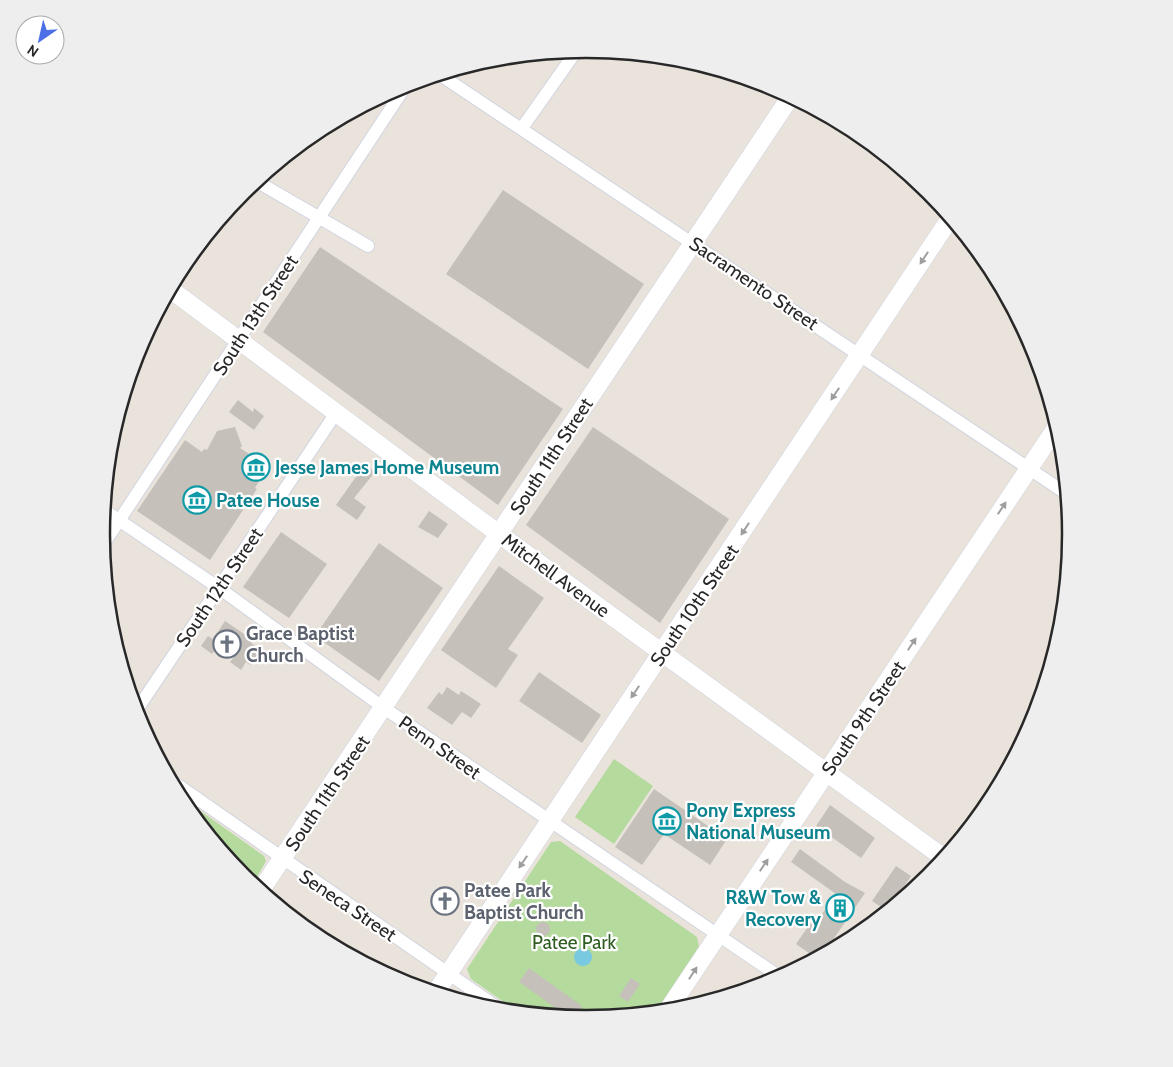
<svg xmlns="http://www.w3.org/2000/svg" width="1173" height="1067" viewBox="0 0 1173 1067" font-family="Cabin,sans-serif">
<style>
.green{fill:#b4da9d}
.water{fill:#79c9e1}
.building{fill:#c5c1ba}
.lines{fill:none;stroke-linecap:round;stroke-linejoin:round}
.street-casing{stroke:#d1d4e0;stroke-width:14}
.secondary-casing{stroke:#d1d4e0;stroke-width:19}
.street{stroke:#fff;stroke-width:12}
.secondary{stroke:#fff;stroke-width:18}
.oneway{fill:#9e9e9e}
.labels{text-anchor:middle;stroke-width:4.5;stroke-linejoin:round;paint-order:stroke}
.street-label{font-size:19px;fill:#282828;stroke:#fff}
.culture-label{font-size:19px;font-weight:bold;fill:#0d838f;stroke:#fff;text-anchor:start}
.worship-label{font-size:19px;font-weight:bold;fill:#5b616d;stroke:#fff;text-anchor:start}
.park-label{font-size:19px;fill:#2f5d21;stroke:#fff}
.rim{fill:none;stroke:#282828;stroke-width:2.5}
</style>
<rect width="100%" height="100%" fill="#e9e3db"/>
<!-- green -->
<path class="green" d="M614,759L653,786L614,844L575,817Z
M199,810L264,856L266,861L253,884L244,876L193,814Z
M560,841L697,937L699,947L656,1011L586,1018L517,1011L471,979L467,969L551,842Z"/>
<!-- water -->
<path class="water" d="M574 957a9 9 0 1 1 18 0a9 9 0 1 1-18 0Z"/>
<!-- building -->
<path class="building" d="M503,190L644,284L588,369L446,274Z
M320,247L563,409L498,505L263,332Z
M238,400L253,412L254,408L264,416L254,430L229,412Z
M235,427L242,446L240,448L268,466L255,488L257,489L210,560L137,511L185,440L202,452L204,449L207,450L217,431Z
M593,427L729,519L660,623L526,525Z
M365,464L375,472L354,498L366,507L357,520L336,505Z
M429,511L448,524L438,538L418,527Z
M281,532L327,564L289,618L243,587Z
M379,543L443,588L379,681L315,636Z
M499,566L544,598L508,649L518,655L496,688L441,650Z
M225,621L253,640L251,643L261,650L250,665L246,662L241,670L230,662L234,657L218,646L212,654L201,646L208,636L213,639Z
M539,672L601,715L582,743L519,701Z
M447,687L459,695L461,691L481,704L471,718L462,712L452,725L427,708L439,692L442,695Z
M654,789L727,839L710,865L664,834L642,865L615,847Z
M830,805L875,838L861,858L816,826Z
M800,849L845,882L865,893L824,953L816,958L796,944L812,921L815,924L836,894L791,862Z
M896,866L911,876L905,885L912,890L898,902L896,900L887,911L872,901Z
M536 929a7 7 0 1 1 14 0a7 7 0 1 1-14 0Z
M529,968L582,1006L574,1017L567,1016L519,982Z
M631,978L640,984L628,1002L619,996Z"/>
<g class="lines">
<!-- street casing -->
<g class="street-casing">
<path id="street" d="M439,74L1067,494
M522,128L577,50
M256,181L368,246
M104,510L219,588L384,708L780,977
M103,545L407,84
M136,711L336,413
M172,781L501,1010
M189,810L197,798"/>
</g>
<!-- secondary casing -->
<g class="secondary-casing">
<path id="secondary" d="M170,289L499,534L944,858
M261,890L791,96
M436,992L951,217
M668,1010L1058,425"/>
</g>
<!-- street -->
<use href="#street" class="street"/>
<!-- secondary -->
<use href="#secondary" class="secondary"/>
</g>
<!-- one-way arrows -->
<defs><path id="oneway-solid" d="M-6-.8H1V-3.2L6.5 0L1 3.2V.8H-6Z" transform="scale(1.25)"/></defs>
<g class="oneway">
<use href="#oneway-solid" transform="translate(924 258) rotate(123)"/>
<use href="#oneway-solid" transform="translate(835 394) rotate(124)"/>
<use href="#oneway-solid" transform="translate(1002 508) rotate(-56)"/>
<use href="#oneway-solid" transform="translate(745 529) rotate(123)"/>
<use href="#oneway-solid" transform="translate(912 644) rotate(-56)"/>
<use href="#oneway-solid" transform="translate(635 692) rotate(124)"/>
<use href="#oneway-solid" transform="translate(523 862) rotate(124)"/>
<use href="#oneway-solid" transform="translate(764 865) rotate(-56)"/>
<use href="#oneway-solid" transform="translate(693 973) rotate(-57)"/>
</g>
<!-- icons -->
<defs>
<g id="museum-ring" transform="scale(1.4375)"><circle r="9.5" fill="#fff" stroke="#0f9aa8" stroke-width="1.5"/><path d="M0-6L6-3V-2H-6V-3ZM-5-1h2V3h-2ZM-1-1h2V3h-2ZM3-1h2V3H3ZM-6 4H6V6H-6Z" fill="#0f9aa8"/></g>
<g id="church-ring" transform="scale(1.4375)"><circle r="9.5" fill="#fff" stroke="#6b7280" stroke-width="1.5"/><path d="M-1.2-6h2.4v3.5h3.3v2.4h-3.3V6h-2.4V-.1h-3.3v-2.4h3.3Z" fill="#6b7280"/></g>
<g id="building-ring" transform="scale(1.4375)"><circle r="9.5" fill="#fff" stroke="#0f9aa8" stroke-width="1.5"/><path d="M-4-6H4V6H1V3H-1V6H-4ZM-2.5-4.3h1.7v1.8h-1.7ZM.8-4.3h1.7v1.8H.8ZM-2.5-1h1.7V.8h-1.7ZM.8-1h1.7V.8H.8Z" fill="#0f9aa8"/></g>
</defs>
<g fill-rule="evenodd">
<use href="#museum-ring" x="256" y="467"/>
<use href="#museum-ring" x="197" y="500"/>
<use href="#church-ring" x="227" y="644"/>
<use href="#museum-ring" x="667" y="821"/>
<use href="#church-ring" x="445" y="901"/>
<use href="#building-ring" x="840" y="908"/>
</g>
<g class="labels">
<!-- street labels -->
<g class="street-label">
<text transform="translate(754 283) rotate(34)" y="7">Sacramento Street</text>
<text transform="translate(255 315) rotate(-57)" y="7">South 13th Street</text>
<text transform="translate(551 456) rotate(-57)" y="7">South 11th Street</text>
<text transform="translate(556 575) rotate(36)" y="7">Mitchell Avenue</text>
<text transform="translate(219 587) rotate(-56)" y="7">South 12th Street</text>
<text transform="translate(694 605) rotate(-56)" y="7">South 10th Street</text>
<text transform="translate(863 718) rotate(-56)" y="7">South 9th Street</text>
<text transform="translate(440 747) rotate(35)" y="7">Penn Street</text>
<text transform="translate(327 793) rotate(-56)" y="7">South 11th Street</text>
<text transform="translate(348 905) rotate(34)" y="7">Seneca Street</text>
</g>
<!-- culture labels -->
<g class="culture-label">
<text x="275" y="474">Jesse James Home Museum</text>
<text x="216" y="507">Patee House</text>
<text x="686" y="817">Pony Express<tspan x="686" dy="22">National Museum</tspan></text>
<text x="821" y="904" text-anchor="end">R&amp;W Tow &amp;<tspan x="821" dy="22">Recovery</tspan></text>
</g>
<!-- worship labels -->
<g class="worship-label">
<text x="246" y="640">Grace Baptist<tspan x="246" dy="22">Church</tspan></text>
<text x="464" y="897">Patee Park<tspan x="464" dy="22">Baptist Church</tspan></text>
</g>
<!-- park labels -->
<g class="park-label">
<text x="574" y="949">Patee Park</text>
</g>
</g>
<!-- crop -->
<path d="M0 0H1173V1067H0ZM110 534a476 476 0 1 1 952 0a476 476 0 1 1-952 0Z" fill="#eee" fill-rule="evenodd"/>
<path class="rim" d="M110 534a476 476 0 1 1 952 0a476 476 0 1 1-952 0Z"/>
<!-- north arrow -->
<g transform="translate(40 40) rotate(214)"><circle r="24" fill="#ffffff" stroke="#a9a9a9"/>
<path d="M0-4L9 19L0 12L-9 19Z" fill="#4c6ee6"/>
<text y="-8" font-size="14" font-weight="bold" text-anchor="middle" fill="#282828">N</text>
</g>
</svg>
